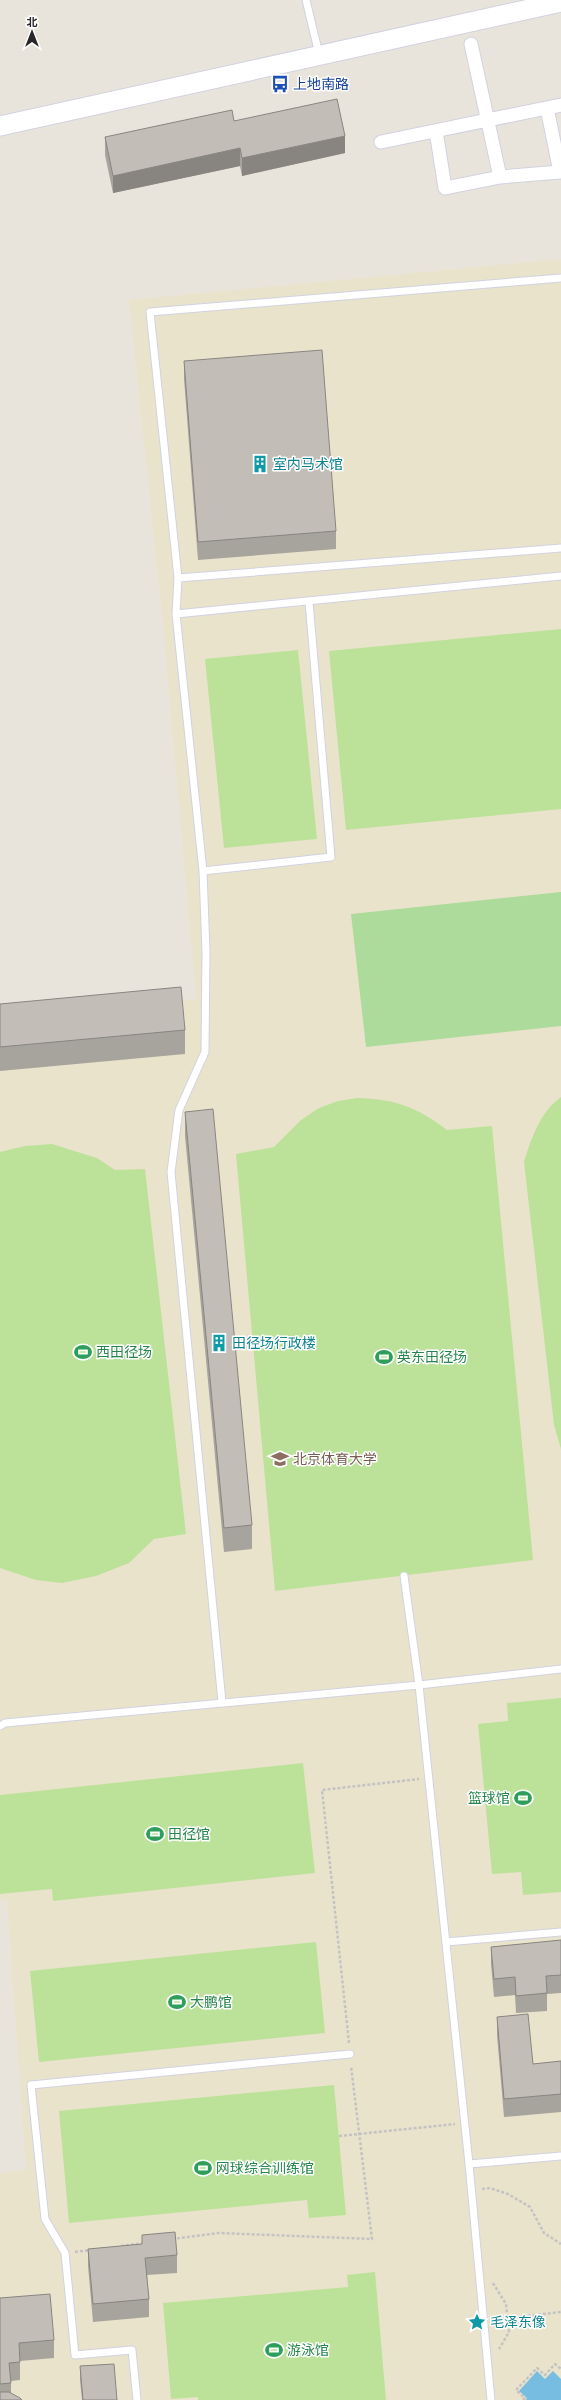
<svg xmlns="http://www.w3.org/2000/svg" width="561" height="2400" viewBox="0 0 561 2400" font-family="Montserrat,'Noto Sans SC',sans-serif">
<style>
.education{fill:#eae3cc}
.green{fill:#acdb9c}
.pitch{fill:#bce299}
.water{fill:#77bde2}
.lines{fill:none;stroke-linecap:round;stroke-linejoin:round}
.lane-casing{stroke:#d1d2e0;stroke-width:9}
.street-casing{stroke:#d1d2e0;stroke-width:15}
.secondary-casing{stroke:#d1d2e0;stroke-width:21}
.path{stroke:#c3c3c3;stroke-width:2.5;stroke-dasharray:3 2;stroke-linecap:butt}
.lane{stroke:#fff;stroke-width:7}
.street{stroke:#fff;stroke-width:13}
.secondary{stroke:#fff;stroke-width:19}
.wall{fill:#a7a39d}
.shaded-wall{fill:#888580}
.building{fill:#c2beb7;stroke:#888580}
.labels{text-anchor:middle;stroke-width:3;stroke-linejoin:round;paint-order:stroke}
.transit-label{font-size:14px;fill:#164399;stroke:#fff;text-anchor:start}
.culture-label{font-size:14px;fill:#0d838f;stroke:#fff;text-anchor:start}
.leisure-label{font-size:14px;fill:#27864d;stroke:#fff;text-anchor:start}
.education-label{font-size:14px;fill:#785e54;stroke:#fff;text-anchor:start}
</style>
<rect width="100%" height="100%" fill="#e9e4db"/>
<!-- education -->
<path class="education" d="M561,259V2400H0V2173L26,2170L7,1901H0V1017L196,999L162,615L129,300Z"/>
<!-- green -->
<path class="green" d="M561,892V1026L366,1047L351,914Z"/>
<!-- pitch -->
<path class="pitch" d="M561,629V809L346,830L329,651Z
M298,650L317,839L224,848L205,659Z
M561,1097V1449L554,1425L524,1162C531,1139 540,1112 561,1097Z
M357,1098C395,1099 417,1107 447,1130L492,1126L533,1560L275,1591L236,1154L274,1147L301,1120L319,1108L338,1101Z
M52,1144L97,1158L115,1170L145,1169L186,1534L154,1539L129,1563L96,1576L62,1583L36,1580L0,1568V1152L25,1146Z
M561,1698V1892L523,1895L521,1872L492,1874L478,1724L508,1721L507,1703Z
M303,1763L315,1873L53,1901L52,1889L0,1894V1795Z
M316,1942L325,2033L39,2062L30,1971Z
M334,2085L346,2215L309,2218L307,2200L69,2223L59,2111Z
M375,2272L386,2400H198V2397L171,2399L163,2303L348,2287L347,2275Z"/>
<!-- water -->
<path class="water" d="M537,2371L545,2379L553,2371L561,2379V2400H526L527,2398L519,2391Z"/>
<g class="lines">
<!-- lane casing -->
<g class="lane-casing">
<path id="lane" d="M306,0L319,54
M561,278L150,312L178,578L561,548
M178,578L176,614L203,871L331,857L309,602
M176,614L561,576
M203,871L206,952L205,1052L179,1110L171,1172L222,1702
M404,1576L419,1685L469,2164L491,2400
M0,1726L5,1723L419,1685L561,1669
M446,1942L561,1932
M469,2164L561,2156
M137,2400L132,2350L75,2355L65,2253L45,2219L31,2085L350,2054"/>
</g>
<!-- street casing -->
<g class="street-casing">
<path id="street" d="M436,131L445,188L500,177L471,44
M381,142L561,105
M500,177L560,172L547,108"/>
</g>
<!-- secondary casing -->
<g class="secondary-casing">
<path id="secondary" d="M0,126L561,2"/>
</g>
<!-- path -->
<path class="path" d="M349,2043L322,1790L419,1779
M339,2136L455,2124
M482,2189L490,2188L508,2194L530,2207L544,2233L561,2244
M172,2239L219,2233L372,2239L351,2066
M121,2246L144,2243
M75,2252L90,2250
M493,2283L506,2304L509,2332L499,2349
M508,2318L561,2312
M523,2400L525,2398L516,2390L537,2368L545,2375L555,2364L561,2369"/>
<!-- lane -->
<use href="#lane" class="lane"/>
<!-- street -->
<use href="#street" class="street"/>
<!-- secondary -->
<use href="#secondary" class="secondary"/>
</g>
<!-- wall -->
<path class="wall" d="M234,121L345,153L242,176L240,166L113,193L105,155V137Z
M184,361L336,531V549L198,560L184,379Z
M0,1004L185,1030V1054L0,1071Z
M185,1112L252,1525V1549L224,1552L185,1136Z
M561,1940V1993L547,1994V2011L516,2013L515,1995L494,1997L491,1964V1947Z
M497,2017L533,2064L561,2061V2112L504,2117L497,2035Z
M142,2235L177,2255V2273L147,2275L149,2299V2317L93,2322L88,2266V2249L142,2244Z
M0,2298L54,2340V2358L20,2361V2380L11,2381V2393L0,2400Z
M80,2366L117,2400H82L80,2380Z"/>
<!-- shaded-wall -->
<path class="shaded-wall" d="M345,136V153L242,176V158Z
M240,148V166L113,193V176Z"/>
<!-- building -->
<path class="building" d="M337,99L345,136L242,158L240,148L113,176L105,137L232,110L234,121Z
M322,350L336,531L198,542L184,361Z
M181,987L185,1030L0,1047V1004Z
M213,1109L252,1525L224,1528L185,1112Z
M561,1940V1975L546,1976L547,1993L516,1996L515,1977L494,1979L491,1947Z
M528,2014L533,2064L561,2061V2094L504,2099L497,2017Z
M175,2232L177,2255L145,2258L149,2299L93,2304L88,2249L142,2244V2235Z
M50,2294L54,2340L19,2343L20,2362L9,2363L11,2383L0,2384V2298Z
M114,2364L117,2400H83L80,2366Z
M0,2392H9L20,2398L22,2400H0Z"/>
<!-- icons -->
<defs>
<g id="bus-bare" transform="scale(1.38)"><path d="M-5-6H5V4H4V6H2V4H-2V6H-4V4H-5ZM-3.5-4V0h7V-4ZM-3.5 1.2v1.5H-2V1.2ZM2 1.2v1.5H3.5V1.2Z" fill="#1a4fb4" stroke="#fff" stroke-width="2.5" paint-order="stroke"/></g>
<g id="building-bare" transform="scale(1.38)"><path d="M-4-6H4V6H1V3H-1V6H-4ZM-2.5-4.3h1.7v1.8h-1.7ZM.8-4.3h1.7v1.8H.8ZM-2.5-1h1.7V.8h-1.7ZM.8-1h1.7V.8H.8Z" fill="#0f9aa8" stroke="#fff" stroke-width="2.5" paint-order="stroke"/></g>
<g id="stadium-bare" transform="scale(1.38)"><path d="M0-5a6.5 5 0 1 0 0 10a6.5 5 0 1 0 0-10ZM-3.5-1.8h7v3.6h-7Z" fill="#2e9e5b" stroke="#fff" stroke-width="2.5" paint-order="stroke"/></g>
<g id="university-bare" transform="scale(1.38)"><path d="M0-5L7-2L0 1L-7-2ZM-4 1L0 2.5L4 1V4Q0 6-4 4Z" fill="#8d6e63" stroke="#fff" stroke-width="2.5" paint-order="stroke"/></g>
<g id="sight-bare" transform="scale(1.38)"><path d="M0-6L1.8-2.2L6-1.7L2.9 1.2L3.7 5.4L0 3.3L-3.7 5.4L-2.9 1.2L-6-1.7L-1.8-2.2Z" fill="#0f9aa8" stroke="#fff" stroke-width="2.5" paint-order="stroke"/></g>
</defs>
<g fill-rule="evenodd">
<use href="#bus-bare" x="280" y="84"/>
<use href="#building-bare" x="260" y="464"/>
<use href="#building-bare" x="219" y="1343"/>
<use href="#stadium-bare" x="83" y="1352"/>
<use href="#stadium-bare" x="384" y="1357"/>
<use href="#university-bare" x="280" y="1459"/>
<use href="#stadium-bare" x="523" y="1798"/>
<use href="#stadium-bare" x="155" y="1834"/>
<use href="#stadium-bare" x="177" y="2002"/>
<use href="#stadium-bare" x="203" y="2168"/>
<use href="#sight-bare" x="477" y="2322"/>
<use href="#stadium-bare" x="274" y="2350"/>
</g>
<g class="labels">
<!-- transit labels -->
<g class="transit-label">
<text x="293" y="89">上地南路</text>
</g>
<!-- culture labels -->
<g class="culture-label">
<text x="273" y="469">室内马术馆</text>
<text x="232" y="1348">田径场行政楼</text>
<text x="490" y="2327">毛泽东像</text>
</g>
<!-- leisure labels -->
<g class="leisure-label">
<text x="96" y="1357">西田径场</text>
<text x="397" y="1362">英东田径场</text>
<text x="510" y="1803" text-anchor="end">篮球馆</text>
<text x="168" y="1839">田径馆</text>
<text x="190" y="2007">大鹏馆</text>
<text x="216" y="2173">网球综合训练馆</text>
<text x="287" y="2355">游泳馆</text>
</g>
<!-- education labels -->
<g class="education-label">
<text x="293" y="1464">北京体育大学</text>
</g>
</g>
<!-- north arrow -->
<g transform="translate(32 32)" stroke="#ffffff" stroke-width="3" paint-order="stroke">
<path d="M0-3L7 15L0 10L-7 15Z" fill="#282828"/>
<text y="-6" font-size="11" font-weight="bold" text-anchor="middle" fill="#282828">北</text>
</g>
</svg>
